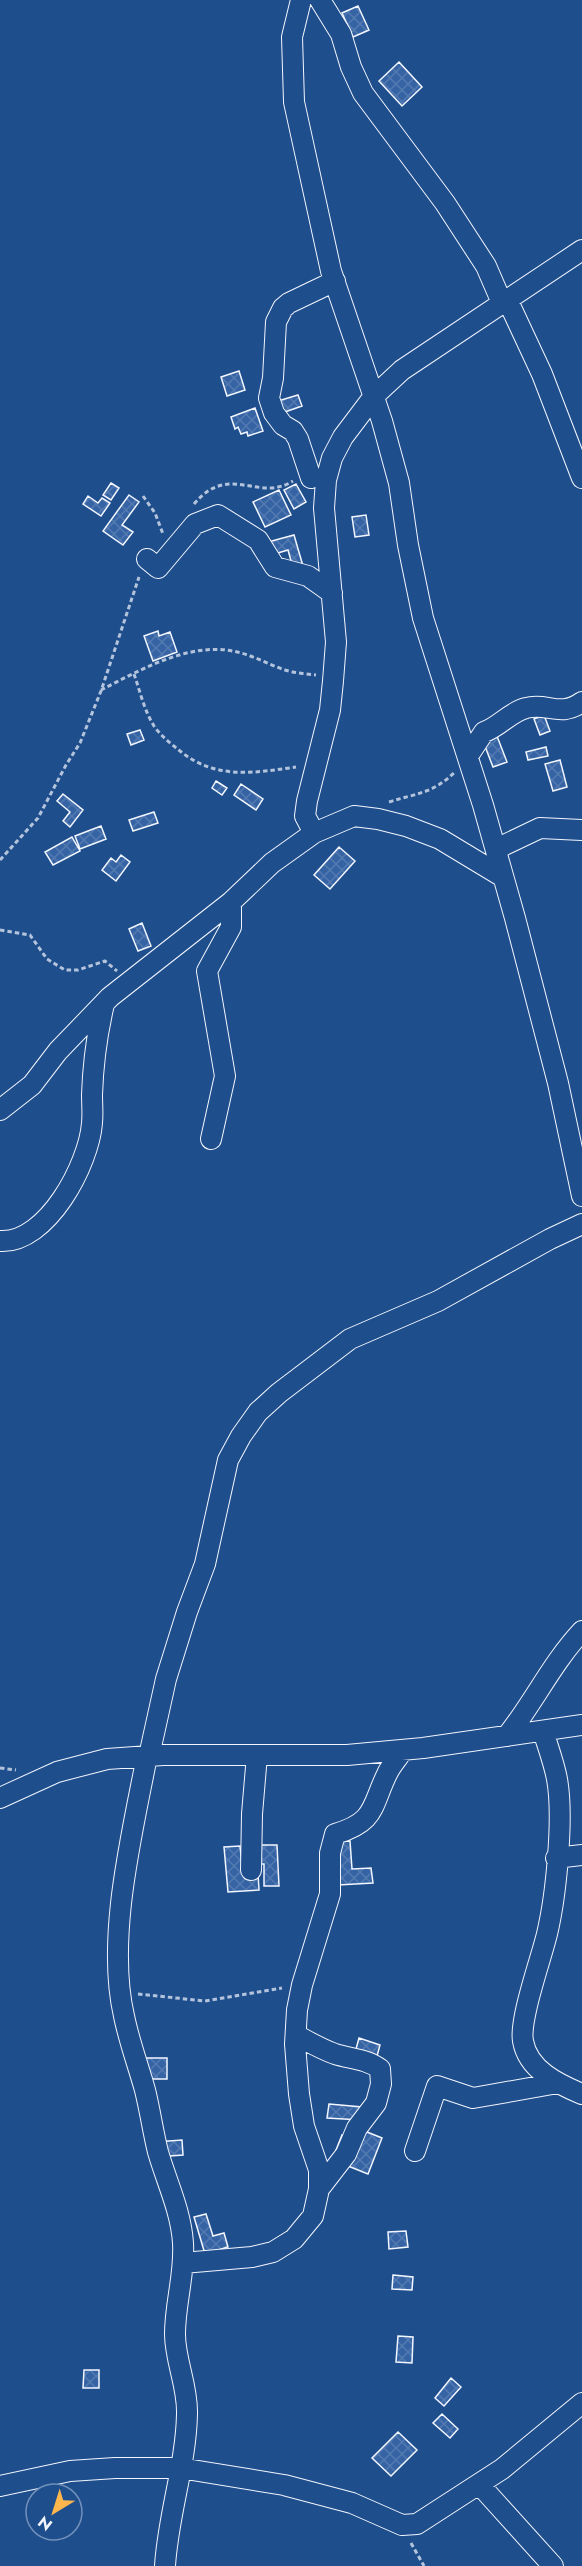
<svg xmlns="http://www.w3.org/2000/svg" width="582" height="2566" viewBox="0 0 582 2566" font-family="Jost,sans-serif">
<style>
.building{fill:url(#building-cross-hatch);stroke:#f2f6ff;stroke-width:1.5}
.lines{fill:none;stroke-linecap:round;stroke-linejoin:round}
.minor-casing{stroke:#f2f6ff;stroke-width:22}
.path{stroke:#b3c4dc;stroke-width:3;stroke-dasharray:4.5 3;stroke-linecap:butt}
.minor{stroke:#1f4e8c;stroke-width:20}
</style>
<defs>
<pattern id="building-cross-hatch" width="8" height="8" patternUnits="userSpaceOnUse" patternTransform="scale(1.5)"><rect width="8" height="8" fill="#3563a3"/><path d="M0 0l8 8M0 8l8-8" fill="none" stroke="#537ab1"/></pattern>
</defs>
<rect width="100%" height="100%" fill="#1f4e8c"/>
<!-- building -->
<path class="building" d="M358,6L369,30L353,37L342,13Z
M399,62L422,87L402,106L379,81Z
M239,371L245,390L227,396L221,377Z
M298,395L302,406L282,413L278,401Z
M255,408L263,431L248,436L247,432L241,434L238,427L235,429L231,417Z
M111,483L119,488L111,500L103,495Z
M296,484L306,502L294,509L284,490Z
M279,490L291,515L265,527L253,502Z
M129,495L139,502L122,525L133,532L123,545L103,531Z
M88,496L98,503L102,498L110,503L101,516L83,504Z
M366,515L369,535L355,537L352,517Z
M294,535L303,566L293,568L288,550L271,555L268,542Z
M158,631L159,636L170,632L177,652L153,661L144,636Z
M544,715L550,731L540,735L534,719Z
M140,730L144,740L131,745L127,734Z
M495,731L507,762L493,767L481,736Z
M546,747L548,756L528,760L526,752Z
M560,760L567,787L553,791L545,764Z
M216,781L227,788L222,795L212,788Z
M241,784L263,799L256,810L234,795Z
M63,794L83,810L70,827L63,821L70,812L57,801Z
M154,812L158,823L133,831L129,820Z
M101,826L106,839L80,849L75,836Z
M72,837L80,851L53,865L45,852Z
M339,847L355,861L330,889L314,875Z
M121,855L130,862L116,881L102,870L111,858L116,862Z
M142,923L151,946L138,951L129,929Z
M350,1841L352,1869L371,1868L373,1883L338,1885L335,1842Z
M256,1845H277L279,1886H264V1864H256Z
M240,1846L243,1875L258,1874L259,1890L228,1892L224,1847Z
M359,2038L380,2045L377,2056L356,2049Z
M143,2058H167V2079H143Z
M329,2104L362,2107L361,2120L327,2118Z
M357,2128L382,2138L368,2174L343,2164L346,2154L336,2150L342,2135L353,2139Z
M182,2140L183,2155L156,2157L155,2142Z
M206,2214L213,2236L224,2233L228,2247L205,2254L194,2217Z
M406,2231L408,2247L389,2249L388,2232Z
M393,2275L413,2277L412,2290L392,2289Z
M398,2336L413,2337L412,2363L396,2362Z
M84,2370H99V2388H83Z
M451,2378L461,2387L444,2406L435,2398Z
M442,2414L458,2429L450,2438L433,2423Z
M398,2432L417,2450L391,2476L372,2458Z"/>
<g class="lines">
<!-- minor casing -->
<g class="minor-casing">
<path id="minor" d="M301,0L292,37L294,102L331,271L382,421L399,483L408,545L423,618L483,805L515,918L558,1083L582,1196
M320,0L341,34L351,67L363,93L445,203L486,266L502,303
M507,299L542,374L582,478
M311,478L298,439L293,431L283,425L274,413L269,398L273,378L276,322L283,308L289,303L335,281
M147,559L158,568L195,524L218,515L258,540L275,567L308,576L332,593
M468,756L484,732C499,727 510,712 526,708C547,702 560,718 582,702
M314,833L305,816L307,801L330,710L333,681L336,642L324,508L326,480L332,458L343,437L374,396L402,370L582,250
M496,849L540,828L582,830
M0,1110L32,1085L58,1051L110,997L231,902L272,863L314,833L354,816L378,819L406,826L440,839L503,877
M211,1139L225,1076L207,971L231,927V902
M0,1241C47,1244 89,1164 92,1123C93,1114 92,1104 92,1095C93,1064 97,1034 104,1004
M543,1731C548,1747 554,1763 557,1779C564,1818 556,1896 547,1934C541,1959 519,2020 523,2041C528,2070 558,2084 582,2094
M507,1736C534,1702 552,1663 582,1631
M147,1756C132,1834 106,1938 124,2016C129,2041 138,2065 145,2090C150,2110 153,2132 158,2152C167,2183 181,2211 183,2243C185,2274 175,2303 175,2334C175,2361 188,2386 187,2414C186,2465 168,2515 165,2566
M149,1756L166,1679L187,1612L205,1564L228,1460L241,1436L258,1412L279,1393L350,1339L438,1301L550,1239L582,1224
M0,1798L57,1772L107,1759L163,1755H347L423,1748L582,1725
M556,1858L582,1855
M251,1870L252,1814L257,1755
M296,2035C309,2042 321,2049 335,2054C351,2059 367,2059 380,2069L381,2084L376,2103L357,2128L346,2154L319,2189
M415,2151L437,2086L473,2098L558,2083
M183,2263L252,2257L273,2252L294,2239L313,2216L319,2189V2170L304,2126L299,2094L295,2044L297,2010L302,1985L330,1894V1853L335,1834C376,1822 371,1807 387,1774C391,1765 398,1758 403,1750
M479,2484L553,2566
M0,2486L70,2471L115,2468H180L284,2485L352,2503L402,2525L417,2524L502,2469L582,2403"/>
</g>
<!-- path -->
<path class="path" d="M143,496L155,513L163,534
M194,504C229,462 258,503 293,481
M134,674C140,691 144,710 154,726C161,736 171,744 180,751C216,780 254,773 296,767
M101,690C142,669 194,639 241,653C256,657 270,665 285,670C295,673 306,674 316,675
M389,802C417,793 432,794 455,772
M0,860L38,818L66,765L80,743L101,691L139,577
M0,930L30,935L47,959L65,970H78L105,961L117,971
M0,1768L16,1770
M138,1994L205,2001L282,1988
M411,2543L424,2566"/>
<!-- minor -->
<use href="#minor" class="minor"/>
</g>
<!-- north arrow -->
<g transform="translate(54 2512) rotate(218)"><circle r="28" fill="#1f4e8c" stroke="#7391ba" stroke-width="1.5"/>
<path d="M0-4.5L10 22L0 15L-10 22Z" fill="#ffb74d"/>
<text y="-9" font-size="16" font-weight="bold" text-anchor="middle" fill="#f2f6ff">N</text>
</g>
</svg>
